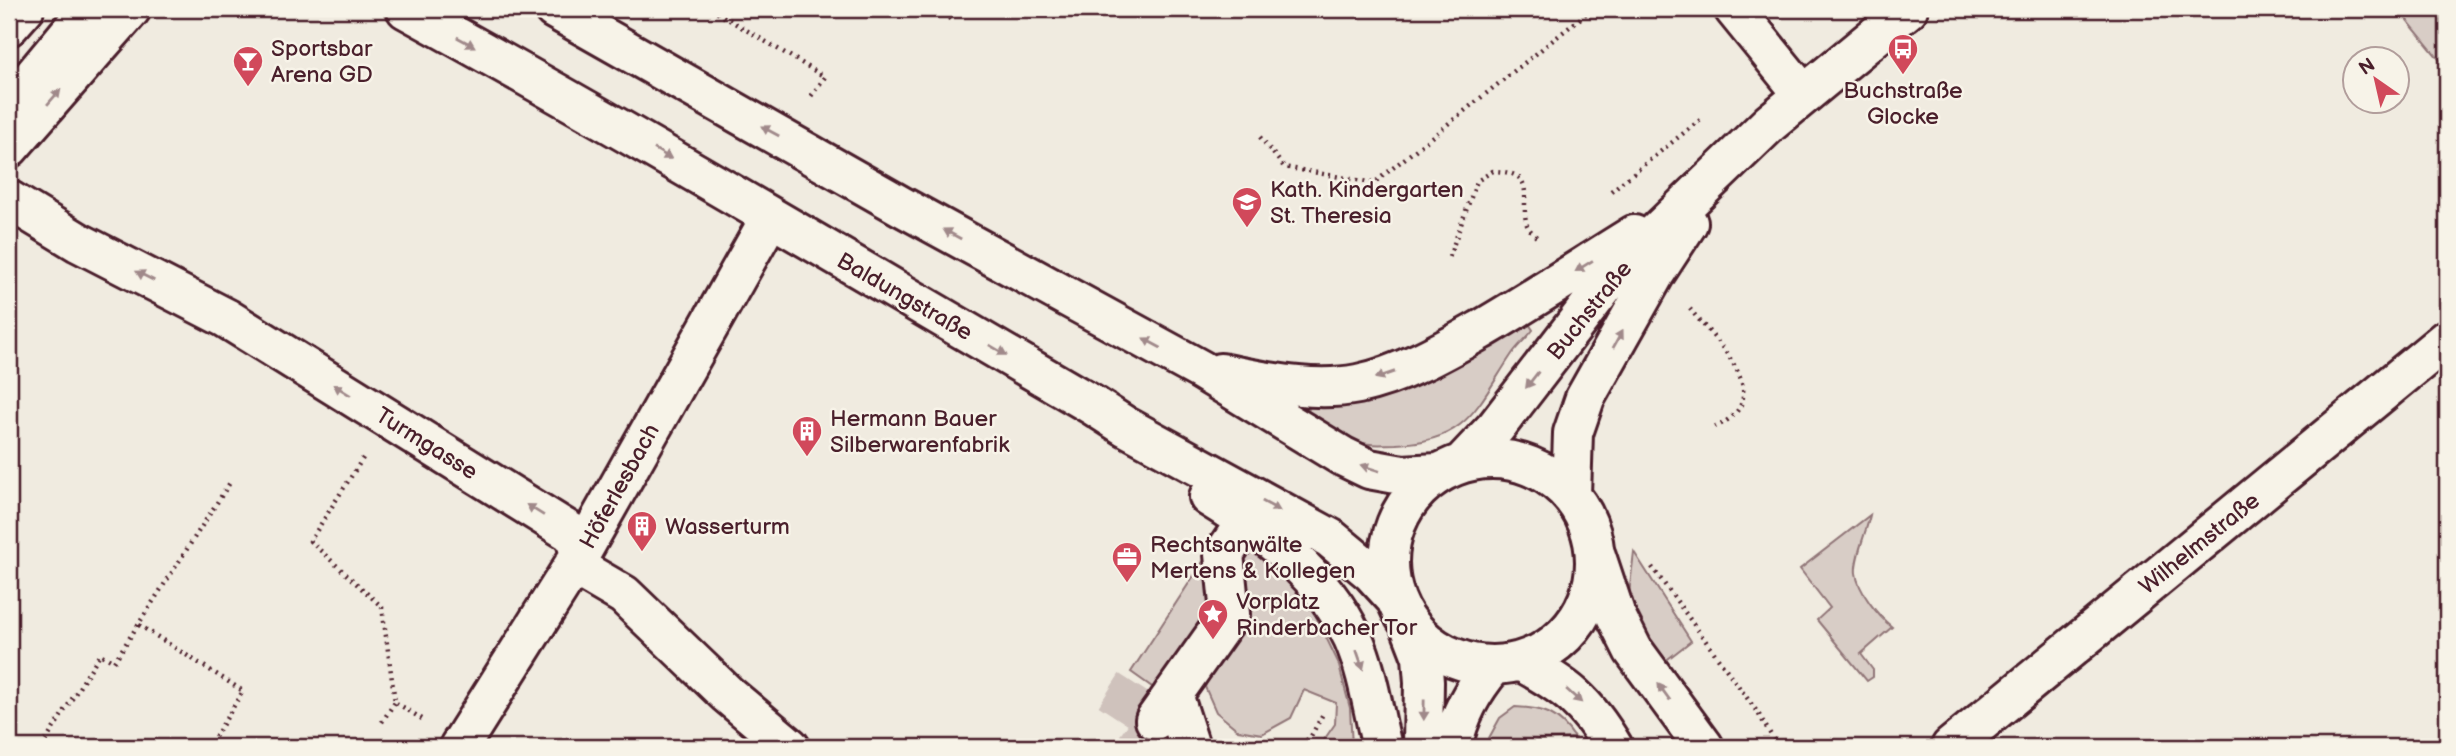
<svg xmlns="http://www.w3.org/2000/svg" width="2456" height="756" viewBox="0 0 2456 756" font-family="'Balsamiq Sans',sans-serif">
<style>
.green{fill:#d8cdc6;stroke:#917678;stroke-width:2}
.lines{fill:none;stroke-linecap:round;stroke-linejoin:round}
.street-tunnel{stroke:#cfc2bc;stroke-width:38;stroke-dasharray:38 19;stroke-linecap:butt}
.street-casing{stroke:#4a1f2b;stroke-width:44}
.secondary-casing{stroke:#4a1f2b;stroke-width:44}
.path{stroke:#4a1f2b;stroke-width:4.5;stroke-dasharray:2 5;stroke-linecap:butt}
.street{stroke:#f7f3e8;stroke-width:38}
.secondary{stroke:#f7f3e8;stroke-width:38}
.oneway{fill:#a0898a}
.labels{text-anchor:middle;stroke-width:5;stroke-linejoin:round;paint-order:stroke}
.poi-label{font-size:23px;fill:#4a1f2b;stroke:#f7f3e8;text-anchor:start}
.street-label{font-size:23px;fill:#4a1f2b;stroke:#f7f3e8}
</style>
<rect width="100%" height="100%" fill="#f0ebe0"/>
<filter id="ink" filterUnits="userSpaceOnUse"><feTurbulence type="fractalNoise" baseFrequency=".0143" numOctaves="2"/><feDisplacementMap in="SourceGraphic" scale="14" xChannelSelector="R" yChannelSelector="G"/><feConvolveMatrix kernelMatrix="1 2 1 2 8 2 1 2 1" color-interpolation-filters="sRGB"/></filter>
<g filter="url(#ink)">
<!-- green -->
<path class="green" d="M2398,9H2447V69Z
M1524,316L1533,330C1527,338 1518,345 1512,354C1477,406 1468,442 1396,444C1384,444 1370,446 1359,442C1340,436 1323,425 1305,416L1311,405L1382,396L1435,377Z
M1870,515C1867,530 1854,559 1856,573C1858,591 1878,616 1892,627L1861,654L1873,670V677L1867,681L1817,620L1830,608L1800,569Z
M1245,543L1275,566L1311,606L1338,662L1350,708L1352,747H1319L1335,724L1336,703L1304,690L1291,718L1262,734L1238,730L1216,712L1205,687L1217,653Z
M1634,552L1691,641L1664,662L1648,648L1628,603Z
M1208,554L1221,608L1162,694L1131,672Z
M1515,707C1544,708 1558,713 1575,738L1538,740L1521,747H1484L1500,718Z"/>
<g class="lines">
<!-- street-tunnel -->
<path class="street-tunnel" d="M1109,690L1155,720L1135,747"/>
<!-- street casing -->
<g class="street-casing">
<path id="street" d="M1734,9L1803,94
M9,26L24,9
M9,111L17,96L89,9
M9,148L131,9
M9,200L78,242L226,318L575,535L583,571L624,595L727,694L790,747
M1173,694L1190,747
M1155,720L1230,614L1224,554L1236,536
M459,747L580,555L770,218
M1951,747L2447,339"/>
</g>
<!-- secondary casing -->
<g class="secondary-casing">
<path id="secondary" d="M406,9C638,136 865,273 1094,406L1125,426L1330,538L1371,572L1394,597
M554,9L901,206L1201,370L1342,456L1369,469L1402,475L1438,473
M1220,373C1264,381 1313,393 1358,384C1402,375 1445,350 1484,328C1535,298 1584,266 1634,235
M1389 562a103 103 0 1 1 206 0a103 103 0 1 1-206 0Z
M1463,462L1496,427L1607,283L1631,257L1770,123L1908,9
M1571,495L1573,433L1585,398L1656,272L1688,223
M1209,497C1266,532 1324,576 1353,638C1368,672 1373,711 1382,747
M1596,556L1616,616L1633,650L1704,747
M1410,626L1422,657L1424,682L1423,747
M1520,661C1566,686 1586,701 1613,747
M1452,747C1459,715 1472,691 1493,666"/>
</g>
<!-- path -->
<path class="path" d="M711,9L825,77L809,99
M938,9L952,21
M1260,137L1284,167L1374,183L1592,9
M1611,191L1700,120
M1449,257L1477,181L1493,171C1540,172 1519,200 1527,225C1529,230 1535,235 1538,239
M1690,309C1716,342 1780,398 1715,427
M363,458L310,541L382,607L395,702L422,719
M1652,567L1758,713L1778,747
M139,625L243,691L209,747
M382,722L395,702
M42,747L100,654L114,662L231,481
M1294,747L1310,738L1324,712"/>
<!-- street -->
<use href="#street" class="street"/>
<!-- secondary -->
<use href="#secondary" class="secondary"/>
</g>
<!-- one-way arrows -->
<defs><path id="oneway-solid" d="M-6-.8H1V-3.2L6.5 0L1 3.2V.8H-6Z" transform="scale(1.75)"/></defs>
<g class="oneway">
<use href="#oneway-solid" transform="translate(466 42) rotate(29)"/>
<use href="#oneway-solid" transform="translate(54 97) rotate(-49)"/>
<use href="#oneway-solid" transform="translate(770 131) rotate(-151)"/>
<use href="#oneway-solid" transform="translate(663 154) rotate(31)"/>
<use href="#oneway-solid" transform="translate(952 234) rotate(-151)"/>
<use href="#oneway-solid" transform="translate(1584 266) rotate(148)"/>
<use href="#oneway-solid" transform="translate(145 276) rotate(-153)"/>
<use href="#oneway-solid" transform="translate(1618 339) rotate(-61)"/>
<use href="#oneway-solid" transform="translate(1152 343) rotate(-151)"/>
<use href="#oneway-solid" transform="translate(998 350) rotate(30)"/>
<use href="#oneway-solid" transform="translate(1385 375) rotate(161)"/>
<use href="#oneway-solid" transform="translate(1532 380) rotate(128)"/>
<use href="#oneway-solid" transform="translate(342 390) rotate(-148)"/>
<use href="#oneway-solid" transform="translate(1370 468) rotate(-162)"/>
<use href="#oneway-solid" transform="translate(1271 506) rotate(29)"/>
<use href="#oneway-solid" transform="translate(535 510) rotate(-148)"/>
<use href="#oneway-solid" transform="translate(1360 660) rotate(71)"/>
<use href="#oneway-solid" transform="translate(1664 692) rotate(-126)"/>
<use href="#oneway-solid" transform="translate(1574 696) rotate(42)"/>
<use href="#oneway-solid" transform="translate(1424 710) rotate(91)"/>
</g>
</g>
<!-- icons -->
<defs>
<g id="bus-pin" transform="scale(1.575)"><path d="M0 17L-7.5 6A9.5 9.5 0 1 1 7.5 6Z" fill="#d1495b" stroke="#f7f3e8"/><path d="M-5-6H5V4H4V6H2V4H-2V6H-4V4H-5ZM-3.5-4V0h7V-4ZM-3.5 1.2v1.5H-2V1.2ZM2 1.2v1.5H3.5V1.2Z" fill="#fff"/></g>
<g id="bar-pin" transform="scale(1.575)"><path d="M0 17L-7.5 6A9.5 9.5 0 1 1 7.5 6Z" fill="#d1495b" stroke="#f7f3e8"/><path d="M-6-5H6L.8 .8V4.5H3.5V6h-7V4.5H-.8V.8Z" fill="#fff"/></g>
<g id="school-pin" transform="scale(1.575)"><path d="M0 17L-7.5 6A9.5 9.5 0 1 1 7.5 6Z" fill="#d1495b" stroke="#f7f3e8"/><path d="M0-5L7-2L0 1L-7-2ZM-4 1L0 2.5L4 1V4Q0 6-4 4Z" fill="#fff"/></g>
<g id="building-pin" transform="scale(1.575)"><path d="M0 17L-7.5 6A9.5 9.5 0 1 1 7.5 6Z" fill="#d1495b" stroke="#f7f3e8"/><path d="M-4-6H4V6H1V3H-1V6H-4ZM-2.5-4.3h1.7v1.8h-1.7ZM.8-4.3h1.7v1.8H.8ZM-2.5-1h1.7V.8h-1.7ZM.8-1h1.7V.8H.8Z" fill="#fff"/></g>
<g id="office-pin" transform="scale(1.575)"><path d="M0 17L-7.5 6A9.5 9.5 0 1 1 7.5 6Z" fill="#d1495b" stroke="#f7f3e8"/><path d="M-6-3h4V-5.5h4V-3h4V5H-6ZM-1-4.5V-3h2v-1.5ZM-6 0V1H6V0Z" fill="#fff"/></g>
<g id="sight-pin" transform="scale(1.575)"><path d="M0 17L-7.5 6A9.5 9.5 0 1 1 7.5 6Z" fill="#d1495b" stroke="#f7f3e8"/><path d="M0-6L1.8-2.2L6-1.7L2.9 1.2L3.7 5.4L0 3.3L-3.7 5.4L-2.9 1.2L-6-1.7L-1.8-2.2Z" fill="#fff"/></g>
</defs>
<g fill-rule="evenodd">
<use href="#bus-pin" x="1903" y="49"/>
<use href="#bar-pin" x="248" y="61"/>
<use href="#school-pin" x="1247" y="202"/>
<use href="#building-pin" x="807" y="431"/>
<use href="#building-pin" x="642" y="526"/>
<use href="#office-pin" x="1127" y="557"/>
<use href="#sight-pin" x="1213" y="614"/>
</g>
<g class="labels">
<!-- poi labels -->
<g class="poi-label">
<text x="271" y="56">Sportsbar<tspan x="271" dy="26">Arena GD</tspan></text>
<text x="1903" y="98" text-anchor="middle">Buchstraße<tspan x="1903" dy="26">Glocke</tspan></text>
<text x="1270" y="197">Kath. Kindergarten<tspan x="1270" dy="26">St. Theresia</tspan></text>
<text x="830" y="426">Hermann Bauer<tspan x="830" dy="26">Silberwarenfabrik</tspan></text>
<text x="665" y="534">Wasserturm</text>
<text x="1150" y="552">Rechtsanwälte<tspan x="1150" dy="26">Mertens &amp; Kollegen</tspan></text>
<text x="1236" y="609">Vorplatz<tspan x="1236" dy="26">Rinderbacher Tor</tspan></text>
</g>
<!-- street labels -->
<g class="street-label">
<text transform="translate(905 296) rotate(30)" y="8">Baldungstraße</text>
<text transform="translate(1589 310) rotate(-51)" y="8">Buchstraße</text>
<text transform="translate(427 443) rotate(32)" y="8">Turmgasse</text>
<text transform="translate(619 486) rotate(-61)" y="8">Höferlesbach</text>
<text transform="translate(2199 543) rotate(-39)" y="8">Wilhelmstraße</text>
</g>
</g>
<!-- margin -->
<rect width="2456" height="756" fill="none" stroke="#f7f3e8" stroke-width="35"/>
<rect x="18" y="18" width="2421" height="721" fill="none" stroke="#4a1f2b" stroke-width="2.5" filter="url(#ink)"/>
<!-- north arrow -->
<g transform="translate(2376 80) rotate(326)"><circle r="33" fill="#f7f3e8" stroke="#b29e9c" stroke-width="2"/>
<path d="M0-5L12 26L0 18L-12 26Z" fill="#d1495b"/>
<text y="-10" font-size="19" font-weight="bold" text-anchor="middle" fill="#4a1f2b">N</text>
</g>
</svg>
